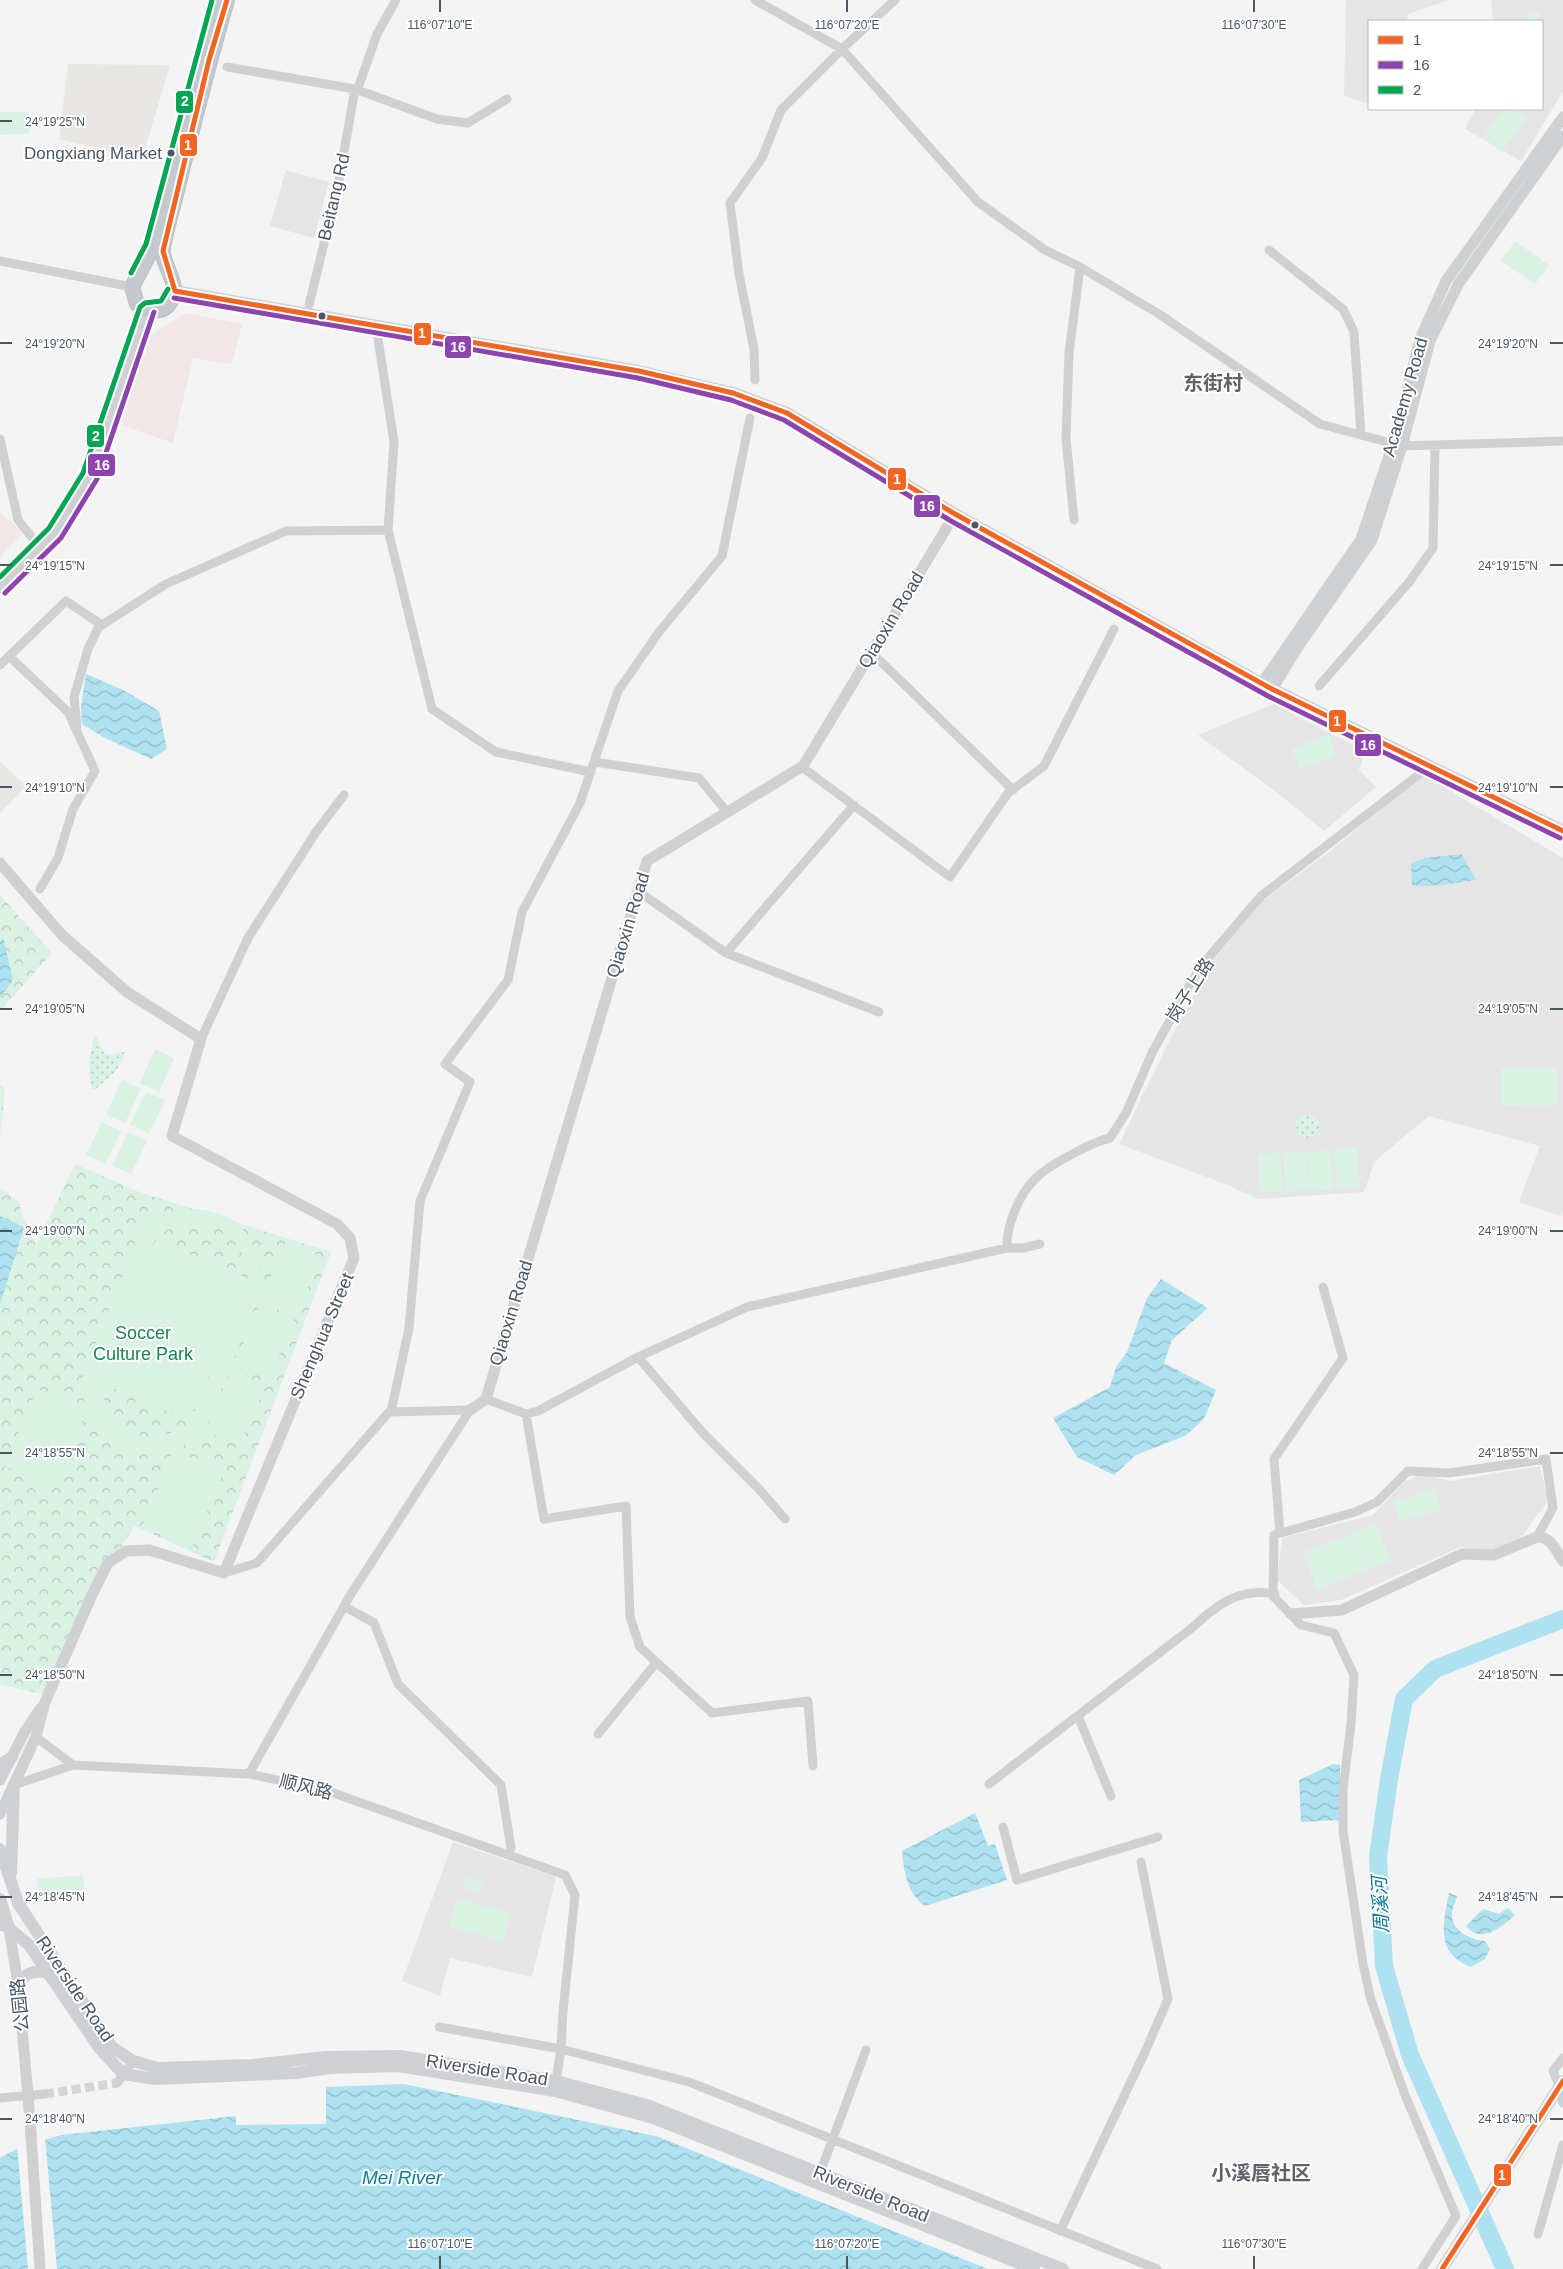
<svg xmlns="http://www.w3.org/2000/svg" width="1563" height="2269" viewBox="0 0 1563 2269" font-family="Arial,'Noto Sans SC',sans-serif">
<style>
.commercial{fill:#e8e7e3}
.education{fill:#e6e5e6}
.medical{fill:#f1e7e6}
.grass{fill:url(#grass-dots)}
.forest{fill:url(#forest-crowns)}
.pitch{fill:#d9f2e3;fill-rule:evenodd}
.water{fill:url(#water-waves)}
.pier{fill:#f4f4f4}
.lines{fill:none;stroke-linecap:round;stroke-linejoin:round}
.river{stroke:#aee2f0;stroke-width:18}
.minor-tunnel{stroke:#d2d4d7;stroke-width:9;stroke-dasharray:9 4.5;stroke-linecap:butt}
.trunk-casing{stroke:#b9bec3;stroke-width:16}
.minor{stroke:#ced0d2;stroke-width:9}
.tertiary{stroke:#ced0d2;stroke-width:11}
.secondary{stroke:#ced0d4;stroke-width:12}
.trunk{stroke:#c4c9cd;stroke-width:14}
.tertiary-bridge{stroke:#ced0d2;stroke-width:11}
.bus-1-casing{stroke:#fff;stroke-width:9}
.bus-2-casing{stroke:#fff;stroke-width:9}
.bus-3-casing{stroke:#fff;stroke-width:9}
.bus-1{stroke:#f26522;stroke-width:5}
.bus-2{stroke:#8e44ad;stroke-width:5}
.bus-3{stroke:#00a651;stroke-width:5}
.ticks{fill:none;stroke:#4a5661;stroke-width:2}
.bus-dot{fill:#4a5661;stroke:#fff;stroke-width:2}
.labels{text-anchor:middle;stroke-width:4;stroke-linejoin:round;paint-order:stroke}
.bus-label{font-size:17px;fill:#4a5661;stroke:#fff;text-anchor:end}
.street-label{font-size:18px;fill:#4a5661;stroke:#fff}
.park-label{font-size:18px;fill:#17864f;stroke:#fff}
.water-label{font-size:19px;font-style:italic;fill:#0c7c9b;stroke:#fff}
.quarter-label{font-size:20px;font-weight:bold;fill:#5f6368;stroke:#fff}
.ticks-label{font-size:12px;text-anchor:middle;fill:#4a5661;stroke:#fff;stroke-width:4;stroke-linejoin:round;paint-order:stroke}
.line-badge{stroke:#fff;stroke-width:2}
.badge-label{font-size:14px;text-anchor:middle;font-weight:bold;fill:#fff}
</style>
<defs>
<pattern id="grass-dots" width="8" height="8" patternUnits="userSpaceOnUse" patternTransform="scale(1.25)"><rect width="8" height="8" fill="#d9f2e3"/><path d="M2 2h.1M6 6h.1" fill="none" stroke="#b2c7bb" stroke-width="1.8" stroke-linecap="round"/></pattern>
<pattern id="forest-crowns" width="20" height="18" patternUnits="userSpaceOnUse" patternTransform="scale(1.25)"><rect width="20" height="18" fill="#d9f2e3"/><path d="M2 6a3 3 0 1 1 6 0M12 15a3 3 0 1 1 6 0" fill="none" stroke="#b2c7bb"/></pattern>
<pattern id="water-waves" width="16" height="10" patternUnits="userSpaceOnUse" patternTransform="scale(1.25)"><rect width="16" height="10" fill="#aee2f0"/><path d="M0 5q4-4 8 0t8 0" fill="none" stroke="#90bac6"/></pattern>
</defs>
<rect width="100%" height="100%" fill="#f4f4f4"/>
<!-- commercial -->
<path class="commercial" d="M68,64L170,65L142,159L59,139Z
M0,761L26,786L0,813Z"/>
<!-- education -->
<path class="education" d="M1346,0H1449L1408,14L1407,21H1369V104L1344,96Z
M1491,0H1563V91L1521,161L1465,129L1475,109H1542V21H1493Z
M286,170L329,182L314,238L270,226Z
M1276,703L1293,714L1365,751L1359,770L1376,787L1324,831L1279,794L1198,735Z
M1423,775L1563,858V1211L1561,1216L1519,1202L1540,1146L1429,1116L1375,1161L1364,1192L1258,1199L1230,1186L1119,1144L1170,1039L1212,962L1260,903L1325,855Z
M1540,1466L1548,1501L1516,1544L1499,1549L1478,1550L1461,1547L1341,1600L1304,1605L1277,1580L1282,1538L1373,1515L1404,1482L1421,1474L1450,1481Z
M453,1842L556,1877L532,1977L450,1958L440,1996L402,1981Z"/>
<!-- medical -->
<path class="medical" d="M186,313L242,324L232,364L193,358L173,443L109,421L145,339Z
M0,512L23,533L0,557Z"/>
<!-- grass -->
<path class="grass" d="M95,1035L105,1054L112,1055L127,1051L116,1071L96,1089H91L89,1060Z
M1295 1126a12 12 0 1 1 24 0a12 12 0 1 1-24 0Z"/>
<!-- forest -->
<path class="forest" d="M0,895L52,953L0,1011Z
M0,1084L5,1091L0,1137Z
M75,1164L142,1193L331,1252L214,1562L134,1526L98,1587L48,1695L0,1685V1188L19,1202L22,1215L36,1245Z"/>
<!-- pitch -->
<path class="pitch" d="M1539,12L1540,21H1527L1526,14Z
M1503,109H1512L1526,118L1502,152L1483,138Z
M0,112H29V134L0,135Z
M1515,241L1549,265L1535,284L1501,261Z
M1329,735L1336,756L1300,769L1292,749Z
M155,1049L174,1058L159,1092L140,1083Z
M1557,1068V1105L1501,1106V1069Z
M122,1080L141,1089L125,1123L106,1114Z
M146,1092L165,1100L149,1134L130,1125Z
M102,1122L121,1131L105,1164L86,1155Z
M128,1132L147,1141L131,1174L112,1166Z
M1357,1148L1360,1187L1337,1189L1334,1150Z
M1330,1150L1333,1189L1310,1191L1307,1152Z
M1306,1151L1309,1190L1286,1192L1283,1153Z
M1280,1152L1283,1191L1260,1193L1257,1154Z
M194,1209C243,1212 255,1239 264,1283L202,1438C188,1443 173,1452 158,1454C115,1461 78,1418 83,1377L148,1211L160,1217L176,1211ZM191,1224C229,1224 241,1241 250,1276L249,1279L156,1240L143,1269L156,1236L174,1226ZM218,1354L190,1423L172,1433L149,1437L138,1435L122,1426L109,1412L97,1384L98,1382L189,1420Z
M286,1242L320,1256L295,1317L260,1302Z
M259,1305L294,1319L269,1380L234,1365Z
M231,1371L265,1385L240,1445L206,1431Z
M37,1389L87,1410L54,1487L4,1466Z
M174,1450L224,1471L192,1548L142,1527Z
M1435,1489L1441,1510L1400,1522L1393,1501Z
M1376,1524L1391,1561L1317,1590L1303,1553Z
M83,1875L85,1899L39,1902L37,1879Z
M467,1876L484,1883L480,1894L463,1887Z
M457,1898L512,1914L503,1942L449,1926Z"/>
<!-- water -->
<path class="water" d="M86,674L123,690L159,711L167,749L151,759L105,738L82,724L81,707Z
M1462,854L1476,880L1435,886H1412L1411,863L1425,858Z
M3,937L13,980L0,998V942Z
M0,1216L24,1227L0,1305Z
M1161,1279L1208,1308L1172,1340L1164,1363L1216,1390L1204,1419L1185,1436L1136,1455L1114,1475L1077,1457L1053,1418L1110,1387L1116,1367L1127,1352L1147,1298Z
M1333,1764L1340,1765V1820L1301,1822L1299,1780Z
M975,1813L988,1846L995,1844L1007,1880L925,1906C907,1893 904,1872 902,1851Z
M1449,1893L1457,1896C1456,1902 1451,1910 1452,1916C1453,1932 1472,1940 1485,1941L1490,1949L1485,1959L1471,1967C1435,1953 1443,1924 1449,1893Z
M1508,1908L1515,1915C1503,1926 1481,1945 1466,1926L1483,1909L1499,1914Z
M404,2084L656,2136L988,2269H0V2158L18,2148L61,2135L236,2116V2125L326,2124V2087Z"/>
<!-- pier -->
<path class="pier" d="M45,2138L57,2269H28L17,2146Z"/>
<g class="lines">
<!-- river -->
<path class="river" d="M1505,2269L1410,2055L1384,1966L1378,1857L1389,1779L1404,1699L1435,1669L1563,1619"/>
<!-- minor-tunnel -->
<path class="minor-tunnel" d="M45,2094L117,2083"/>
<!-- trunk casing -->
<g class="trunk-casing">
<path id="trunk" d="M220,0L153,247L132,287L137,304C148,313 165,314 172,299C180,282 161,265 163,248C168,221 177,193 183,166C197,110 211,55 227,0"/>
</g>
<!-- minor -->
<path class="minor" d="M755,0L842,49L978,202L1045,250L1080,267L1159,314L1320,424L1402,446L1563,441
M227,67L355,89L437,119L468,123L507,99
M1269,250L1343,309L1354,332L1361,435
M0,261L132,287
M309,305L338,186L355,89L358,88L377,34L396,0
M376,326L394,442L388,530L432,709L496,752L591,772
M755,380L754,349L739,274L730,203L762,158L781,110L842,49L895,0
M0,439L18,520L35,541
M1074,520L1066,438L1069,353L1080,267
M872,653L1013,790
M9,656L68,712L95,771L73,809L58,858L40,889
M0,665L66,601L102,625L166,584L286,531L388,530
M1319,686L1410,581L1433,548L1435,445
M77,726L74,697L88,649L100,624
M595,762L699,778L727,812
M802,767L950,877L1008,793L1044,766L1114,629
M638,891L726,953L879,1012
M726,953L854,805
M201,1039L248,938L316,832L344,795
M1007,1248C1006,1226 1019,1194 1036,1178C1049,1165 1092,1142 1110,1138L1126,1113L1152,1053L1186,991L1203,964L1261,896L1430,766
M638,1357L703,1433L759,1489L785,1519
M486,1399L526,1414L538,1411L638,1357L747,1307L1007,1248H1023L1040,1244
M391,1412L409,1328L420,1201L470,1082L445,1064L508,980L522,912L580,803L618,691L659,632L722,556L750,418
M526,1414L544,1519L626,1506L630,1617L640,1647L712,1713L808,1701L813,1766
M1280,1533L1274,1459L1343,1358L1323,1287
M224,1573L257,1563L389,1412L470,1410L351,1594L249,1774
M344,1606L374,1623L398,1684L501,1785L511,1848
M1078,1716L1111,1796
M598,1734L656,1663
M36,1737L73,1765
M989,1784L1193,1627C1217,1605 1239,1587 1275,1594
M14,1785L73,1765L249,1774L322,1789L565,1875L575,1895L563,2011L561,2049L556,2081
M1003,1827L1017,1880L1158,1837
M439,2027L561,2049L689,2082L1157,2269
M1563,2058L1553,2071L1559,2085L1563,2103
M117,2083L133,2061
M0,2098L45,2094
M820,2173L866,2050
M1060,2231L1145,2052L1168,1999L1141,1862
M1538,2234L1563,2145
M1422,2269L1456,2216L1405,2095L1371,2000L1363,1964L1343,1831V1789L1351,1724L1354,1675L1334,1633L1301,1625L1273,1596L1274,1535L1355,1512L1377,1502L1408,1471L1449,1473L1546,1459L1553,1508L1537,1537"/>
<!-- tertiary -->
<path class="tertiary" d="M1262,683L1361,539L1393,444L1420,339L1446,281L1563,117
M1272,689L1298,647L1372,540L1402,446L1430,341L1459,283L1563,136
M0,863L62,935L127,992L201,1039L172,1136L337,1224L350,1238L354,1258L224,1573L149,1550L126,1551L108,1563L92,1595L45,1702L36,1737L0,1814
M470,1410L486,1399L647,861L803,766L955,514
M1291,1614L1342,1610L1462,1554L1494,1555L1537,1537C1551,1536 1556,1551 1563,1561
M0,1780L24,1733L40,1709
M0,1925L9,1928L18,1984L27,2084
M31,2135L40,2269"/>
<!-- secondary -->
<path class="secondary" d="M175,291L639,371L733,393L787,413L955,514L1272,689L1563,831
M0,588L55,533L90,476L147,310
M0,1765L12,1757
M0,1849L18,1903L112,2047L133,2061L158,2068L252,2065L326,2057L400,2056L556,2081L647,2105L1063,2269
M11,1873L14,1785
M0,1899L9,1928L29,1945L100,2049L123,2074L155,2079L296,2073L330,2068L398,2066L555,2091L653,2118L1034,2269
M18,1984C26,1972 34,1970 48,1973
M1442,2269L1563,2081"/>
<!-- trunk -->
<use href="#trunk" class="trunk"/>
<!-- tertiary-bridge -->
<path class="tertiary-bridge" d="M27,2084L31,2135"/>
<!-- bus-1 casing -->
<g class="bus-1-casing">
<path id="bus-1" d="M175,291L639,371L733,393L787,413L955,514L1272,689L1563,831
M175,291L163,251L209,60L227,0
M1442,2269L1563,2081"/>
</g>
<!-- bus-2 casing -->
<g class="bus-2-casing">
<path id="bus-2" d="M174,298L638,378L731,400L784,420L951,521L1268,696L1560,838
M5,593L61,538L97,479L154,312"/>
</g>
<!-- bus-3 casing -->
<g class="bus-3-casing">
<path id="bus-3" d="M131,273L146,244L212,0
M0,577L49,528L83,473L140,307L145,303L161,301L168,289"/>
</g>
<!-- bus-1 -->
<use href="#bus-1" class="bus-1"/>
<!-- bus-2 -->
<use href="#bus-2" class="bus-2"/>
<!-- bus-3 -->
<use href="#bus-3" class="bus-3"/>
</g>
<!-- ticks -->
<path class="ticks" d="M440,0V12M847,0V12M1254,0V12M0,121H12M0,343H12M1550,343H1563M0,565H12M1550,565H1563M0,787H12M1550,787H1563M0,1009H12M1550,1009H1563M0,1231H12M1550,1231H1563M0,1453H12M1550,1453H1563M0,1675H12M1550,1675H1563M0,1897H12M1550,1897H1563M0,2119H12M1550,2119H1563M440,2256V2269M847,2256V2269M1254,2256V2269"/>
<!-- markers -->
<g class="bus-dot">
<circle cx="171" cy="153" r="4.5"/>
<circle cx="322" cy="316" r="4.5"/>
<circle cx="975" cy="525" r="4.5"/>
</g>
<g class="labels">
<!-- bus labels -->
<g class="bus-label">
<text x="162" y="159">Dongxiang Market</text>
</g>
<!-- street labels -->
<g class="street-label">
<text transform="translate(334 197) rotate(-77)" y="6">Beitang Rd</text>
<text transform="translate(1405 397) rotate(-74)" y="6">Academy Road</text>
<text transform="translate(891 620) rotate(-59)" y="6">Qiaoxin Road</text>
<text transform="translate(628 925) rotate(-73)" y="6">Qiaoxin Road</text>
<text transform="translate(1190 990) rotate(-58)" y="6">岗子上路</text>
<text transform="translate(511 1313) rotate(-73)" y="6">Qiaoxin Road</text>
<text transform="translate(322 1336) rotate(-67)" y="6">Shenghua Street</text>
<text transform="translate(306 1787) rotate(14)" y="6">顺风路</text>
<text transform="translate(75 1989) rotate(56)" y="6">Riverside Road</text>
<text transform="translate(20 2005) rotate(-96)" y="6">公园路</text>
<text transform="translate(487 2070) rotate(9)" y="6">Riverside Road</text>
<text transform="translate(871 2194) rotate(22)" y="6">Riverside Road</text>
</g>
<!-- park labels -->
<g class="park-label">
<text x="143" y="1339">Soccer<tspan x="143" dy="21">Culture Park</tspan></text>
</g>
<!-- water labels -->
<g class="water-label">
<text transform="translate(1380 1905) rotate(-93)" y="7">周溪河</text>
<text x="402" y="2184">Mei River</text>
</g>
<!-- quarter labels -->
<g class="quarter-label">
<text x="1213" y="390">东街村</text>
<text x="1261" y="2180">小溪唇社区</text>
</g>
</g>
<g class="ticks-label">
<text x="440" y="29">116°07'10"E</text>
<text x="847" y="29">116°07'20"E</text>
<text x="1254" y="29">116°07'30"E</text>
<text x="55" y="126">24°19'25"N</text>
<text x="55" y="348">24°19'20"N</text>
<text x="1508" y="348">24°19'20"N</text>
<text x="55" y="570">24°19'15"N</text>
<text x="1508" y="570">24°19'15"N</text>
<text x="55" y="792">24°19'10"N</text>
<text x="1508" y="792">24°19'10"N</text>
<text x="55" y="1013">24°19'05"N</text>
<text x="1508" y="1013">24°19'05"N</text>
<text x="55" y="1235">24°19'00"N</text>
<text x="1508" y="1235">24°19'00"N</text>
<text x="55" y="1457">24°18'55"N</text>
<text x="1508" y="1457">24°18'55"N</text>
<text x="55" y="1679">24°18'50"N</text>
<text x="1508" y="1679">24°18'50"N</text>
<text x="55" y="1901">24°18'45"N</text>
<text x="1508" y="1901">24°18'45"N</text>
<text x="55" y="2123">24°18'40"N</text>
<text x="1508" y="2123">24°18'40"N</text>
<text x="440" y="2248">116°07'10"E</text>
<text x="847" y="2248">116°07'20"E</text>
<text x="1254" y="2248">116°07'30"E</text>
</g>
<g class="line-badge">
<rect x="175" y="90" width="19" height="24" rx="5" fill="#00a651"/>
<rect x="179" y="133" width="19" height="24" rx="5" fill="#f26522"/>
<rect x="413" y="322" width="19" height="24" rx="5" fill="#f26522"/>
<rect x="444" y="335" width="28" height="24" rx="5" fill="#8e44ad"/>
<rect x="86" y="424" width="19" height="24" rx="5" fill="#00a651"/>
<rect x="87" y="453" width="29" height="24" rx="5" fill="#8e44ad"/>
<rect x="887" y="467" width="20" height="24" rx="5" fill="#f26522"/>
<rect x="913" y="494" width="28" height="24" rx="5" fill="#8e44ad"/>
<rect x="1328" y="709" width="19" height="24" rx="5" fill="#f26522"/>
<rect x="1354" y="733" width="28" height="24" rx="5" fill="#8e44ad"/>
<rect x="1493" y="2163" width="19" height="24" rx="5" fill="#f26522"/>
</g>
<g class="badge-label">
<text x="185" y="106">2</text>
<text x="188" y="150">1</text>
<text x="422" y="338">1</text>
<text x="458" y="352">16</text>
<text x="96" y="441">2</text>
<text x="102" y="470">16</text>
<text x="897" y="484">1</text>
<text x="927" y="511">16</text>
<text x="1337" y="726">1</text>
<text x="1368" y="750">16</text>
<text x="1502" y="2180">1</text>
</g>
<!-- legend -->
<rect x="1368" y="20" width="175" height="90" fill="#ffffff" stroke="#b7bbc0"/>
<rect x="1378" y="36" width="25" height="8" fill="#f26522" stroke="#b7bbc0"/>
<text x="1413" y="45" font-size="15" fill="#4a5661">1</text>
<rect x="1378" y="61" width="25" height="8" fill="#8e44ad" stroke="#b7bbc0"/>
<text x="1413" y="70" font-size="15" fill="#4a5661">16</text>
<rect x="1378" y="86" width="25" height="8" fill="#00a651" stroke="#b7bbc0"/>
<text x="1413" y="95" font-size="15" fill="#4a5661">2</text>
</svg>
